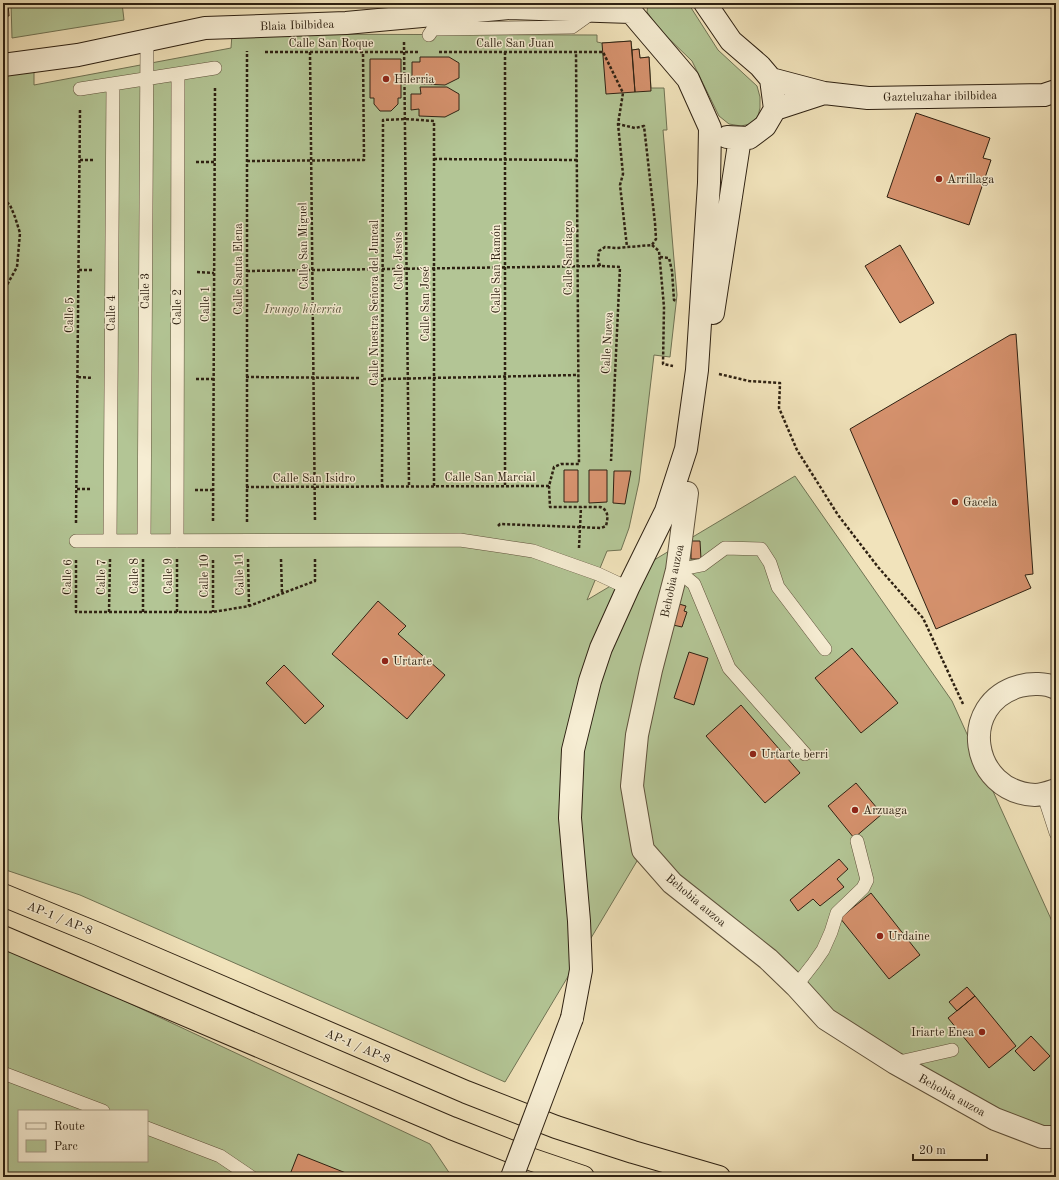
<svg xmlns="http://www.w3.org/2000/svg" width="1059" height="1180" viewBox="0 0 1059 1180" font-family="'Old Standard TT',serif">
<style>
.green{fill:#b3c595;stroke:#707354;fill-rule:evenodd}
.building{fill:#d6926e;stroke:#2e2112}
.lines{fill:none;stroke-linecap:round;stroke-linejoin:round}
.lane-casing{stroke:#5f523c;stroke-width:14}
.street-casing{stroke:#5f523c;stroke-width:24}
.secondary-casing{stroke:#2e2112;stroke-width:24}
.highway-casing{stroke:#2e2112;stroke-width:24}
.path{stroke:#2e2112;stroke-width:2.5;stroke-dasharray:3 2;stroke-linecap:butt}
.lane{stroke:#f6edd3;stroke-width:13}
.street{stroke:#f6edd3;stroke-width:22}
.secondary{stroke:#f6edd3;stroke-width:22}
.highway{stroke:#f1e3bb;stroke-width:22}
.secondary-bridge-casing{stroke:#2e2112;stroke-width:24;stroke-linecap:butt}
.secondary-bridge{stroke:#f6edd3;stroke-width:22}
.poi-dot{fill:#8f2418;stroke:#f6edd3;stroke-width:1.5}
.labels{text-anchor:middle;stroke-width:3;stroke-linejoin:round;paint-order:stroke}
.street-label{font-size:12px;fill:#2e2112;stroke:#f6edd3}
.poi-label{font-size:12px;fill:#2e2112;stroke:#f6edd3;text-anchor:start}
.park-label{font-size:12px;font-style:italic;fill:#565239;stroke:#f6edd3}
</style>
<rect width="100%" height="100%" fill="#f1e3bb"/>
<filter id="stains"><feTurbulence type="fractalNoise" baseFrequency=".005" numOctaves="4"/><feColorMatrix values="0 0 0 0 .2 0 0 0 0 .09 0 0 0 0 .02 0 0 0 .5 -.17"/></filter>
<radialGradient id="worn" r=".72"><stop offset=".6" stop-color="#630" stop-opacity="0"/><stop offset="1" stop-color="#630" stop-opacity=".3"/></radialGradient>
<!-- green -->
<path class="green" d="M11,3H122L124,20L12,38Z
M648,3H688L718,50L757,86L760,97V108L758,116L750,124L741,126L729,124L719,116L692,61L660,30L647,12Z
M232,34L597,35V42L602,43L631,41L632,50L639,49L640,58L649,57L651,88H664L667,130H663L677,295L670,357L654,355L639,482L629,528L621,550L607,551L587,600L795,476L952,701L1056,930V1137L895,1063L643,851L505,1082L80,895L3,869V72L34,71V85L231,48Z
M3,944L430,1144L452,1177H3ZM19,1111H147V1161H19Z"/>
<!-- building -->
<path class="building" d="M3,3H8L9,16H3Z
M631,41L635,92L606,94L602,43Z
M639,49L640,58L649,57L651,91L635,92L632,50Z
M420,57H449L459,63V78L445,85L421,84V77L412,78V62H420Z
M370,59H401V98H398V104L391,111H380L374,104V98H370Z
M420,87H447L459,94V110L445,117L419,116V109L411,110V94H421Z
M916,113L990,138L983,158L991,160L969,225L887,197Z
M900,245L934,303L900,323L865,266Z
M1016,334L1033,574L1025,575L1031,588L936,629L850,429L1010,335Z
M564,470H578V502H564Z
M589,470H607V502L589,503Z
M614,471H631L625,504L613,503Z
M691,541H700L701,559H691Z
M378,601L406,626L398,634L445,675L407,719L332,654Z
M679,604L686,606L684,611L687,612L682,627L673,625Z
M852,648L898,703L861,733L815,678Z
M689,652L708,658L694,705L674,698Z
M284,665L324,706L305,724L266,683Z
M741,705L800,773L765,803L706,736Z
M856,783L882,814L854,838L828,806Z
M839,859L848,869L837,879L844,887L820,906L813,899L798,911L790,900Z
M871,893L920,955L889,979L840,918Z
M967,987L975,996L957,1011L949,1002Z
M975,996L1016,1046L989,1068L948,1018Z
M1031,1036L1050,1056L1034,1071L1015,1051Z
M298,1154L356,1177H289Z"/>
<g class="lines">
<!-- lane casing -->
<g class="lane-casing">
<path id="lane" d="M429,35L433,29L572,27L593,12
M80,89L215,68
M76,541L460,540L533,551L598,574L628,588
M110,541L113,84
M144,541L147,40
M177,541L178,74
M677,570L694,584L729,668L805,754
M677,570L702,565L725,548L761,549L770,563L778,587L825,649
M1043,793L1056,833
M796,986L814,963L823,950L831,932L837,913L863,888L867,880L857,841
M895,1063L952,1050
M3,1073L103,1111
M147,1128L220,1156L251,1177"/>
</g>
<!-- street casing -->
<g class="street-casing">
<path id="street" d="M687,493L677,570L651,670L637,735L632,786L643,850L672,883L768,959L796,986L826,1019L895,1063L995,1119L1042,1137H1056
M1056,688C1046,683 1031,683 1020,686C957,703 970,792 1035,795C1042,795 1050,792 1056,790"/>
</g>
<!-- secondary casing -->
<g class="secondary-casing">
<path id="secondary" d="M705,3L731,41L760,66L771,79L775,109L765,126L749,138L727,137
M3,65L78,55L205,28L346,23L509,8L631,12
M771,79L824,93L868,98L1044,95L1056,91
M775,109L824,93
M713,313L740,138
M572,1018L581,970L579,921L570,818L573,750L590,681L601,648L628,588L666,511L686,449L697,370L709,183L710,128L688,79L631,12L630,3"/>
</g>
<!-- highway casing -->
<g class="highway-casing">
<path id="highway" d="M3,895L98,934L466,1092L556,1127L633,1152L719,1177
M3,937L451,1128L530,1159L583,1177"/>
</g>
<!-- path -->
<path class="path" d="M404,42L409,487
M265,52H420
M310,52L315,522
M439,52H603L623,93L618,124L623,174L620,185L627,247
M505,52V486
M434,159L577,160
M80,160H93
M247,161L364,160L363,52
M196,162H214
M3,199L10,205L15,217L20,233L17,267L3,292
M652,245L659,251L664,307L663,364L673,366
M660,257L669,258L672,271L674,300L677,301
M600,266L598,259L599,251L605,247L616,248L652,245L656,239L655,223L644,126L635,128L618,124
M79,270H92
M247,271L600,266L620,267L611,461
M197,272L214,273
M719,374L749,381L780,383L779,408L797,450L838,515L878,567L923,618L963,704
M78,377L93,378
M246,377L361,378
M196,379H214
M383,379L578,375
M246,487L549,486L554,467L561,464H579L576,52
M382,487L383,120L405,119L434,121V486
M77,489H92
M195,490H214
M213,521L215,86
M247,522V51
M76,523L80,108
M498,526L500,524L601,528L606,526C608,518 609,510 600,507H550L549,486
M579,548L581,507
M248,559L249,606
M281,559L282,593
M76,560V612H213L249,606L315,581V559
M213,560V612
M109,612L110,559
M143,612V559
M177,612V558"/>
<!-- lane -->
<use href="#lane" class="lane"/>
<!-- street -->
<use href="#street" class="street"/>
<!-- secondary -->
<use href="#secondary" class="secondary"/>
<!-- highway -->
<use href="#highway" class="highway"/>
<!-- secondary-bridge casing -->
<g class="secondary-bridge-casing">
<path id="secondary-bridge" d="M512,1177L572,1018"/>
</g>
<!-- secondary-bridge -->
<use href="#secondary-bridge" class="secondary-bridge"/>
</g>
<!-- markers -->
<g class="poi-dot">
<circle cx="386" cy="79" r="4"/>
<circle cx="939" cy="179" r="4"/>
<circle cx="955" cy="502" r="4"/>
<circle cx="385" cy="661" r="4"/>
<circle cx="753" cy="754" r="4"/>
<circle cx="855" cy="810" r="4"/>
<circle cx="880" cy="936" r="4"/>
<circle cx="982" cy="1032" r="4"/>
</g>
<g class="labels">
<!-- street labels -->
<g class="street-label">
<text transform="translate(297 25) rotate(-2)" y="4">Blaia Ibilbidea</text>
<text x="331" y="47">Calle San Roque</text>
<text x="515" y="47">Calle San Juan</text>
<text transform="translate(940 96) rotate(-1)" y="4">Gazteluzahar ibilbidea</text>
<text transform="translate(303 246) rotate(-91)" y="4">Calle San Miguel</text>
<text transform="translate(568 258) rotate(-90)" y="4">Calle Santiago</text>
<text transform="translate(398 261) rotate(-91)" y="4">Calle Jesús</text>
<text transform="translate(238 269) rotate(-90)" y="4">Calle Santa Elena</text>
<text transform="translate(496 269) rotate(-90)" y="4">Calle San Ramón</text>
<text transform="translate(145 291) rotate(-90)" y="4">Calle 3</text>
<text transform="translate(374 303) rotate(-90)" y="4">Calle Nuestra Señora del Juncal</text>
<text transform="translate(205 304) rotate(-90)" y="4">Calle 1</text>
<text transform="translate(425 304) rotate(-90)" y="4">Calle San José</text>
<text transform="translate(177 307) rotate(-90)" y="4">Calle 2</text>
<text transform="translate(111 313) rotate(-90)" y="4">Calle 4</text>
<text transform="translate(69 315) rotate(-89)" y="4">Calle 5</text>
<text transform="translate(607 343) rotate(-87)" y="4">Calle Nueva</text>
<text x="490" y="481">Calle San Marcial</text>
<text x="314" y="482">Calle San Isidro</text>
<text transform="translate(239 574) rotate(-92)" y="4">Calle 11</text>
<text transform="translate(134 576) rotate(-90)" y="4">Calle 8</text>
<text transform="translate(168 576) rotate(-90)" y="4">Calle 9</text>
<text transform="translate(204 576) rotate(-90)" y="4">Calle 10</text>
<text transform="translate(67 577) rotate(-89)" y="4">Calle 6</text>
<text transform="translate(101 577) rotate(-89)" y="4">Calle 7</text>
<text transform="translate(672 581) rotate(-78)" y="4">Behobia auzoa</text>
<text transform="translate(696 900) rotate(40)" y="4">Behobia auzoa</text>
<text transform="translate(60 918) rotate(22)" y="4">AP-1 / AP-8</text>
<text transform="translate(358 1046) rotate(23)" y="4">AP-1 / AP-8</text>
<text transform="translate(952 1095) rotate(29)" y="4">Behobia auzoa</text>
</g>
<!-- poi labels -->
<g class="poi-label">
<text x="394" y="83">Hilerria</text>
<text x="947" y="183">Arrillaga</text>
<text x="963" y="506">Gacela</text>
<text x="393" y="665">Urtarte</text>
<text x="761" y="758">Urtarte berri</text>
<text x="863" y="814">Arzuaga</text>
<text x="888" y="940">Urdaine</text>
<text x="974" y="1036" text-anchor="end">Iriarte Enea</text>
</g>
<!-- park labels -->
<g class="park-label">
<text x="303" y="313">Irungo hilerria</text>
</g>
</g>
<!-- margin -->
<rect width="1059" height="1180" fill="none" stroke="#f1e3bb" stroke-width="16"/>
<rect x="4" y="4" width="1051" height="1172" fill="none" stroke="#2e2112" stroke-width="2"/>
<rect x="8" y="8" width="1043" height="1164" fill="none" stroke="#2e2112"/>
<!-- legend -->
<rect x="18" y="1110" width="130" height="52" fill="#f6edd3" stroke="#a69b86"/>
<rect x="26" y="1123" width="20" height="6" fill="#f6edd3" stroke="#a69b86"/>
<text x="54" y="1130" font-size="12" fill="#2e2112">Route</text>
<rect x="26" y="1140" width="20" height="12" fill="#b3c595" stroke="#a69b86"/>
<text x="54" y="1150" font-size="12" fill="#2e2112">Parc</text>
<!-- scale -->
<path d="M913 1154v6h74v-6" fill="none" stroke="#2e2112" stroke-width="2"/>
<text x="919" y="1154" font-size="12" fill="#2e2112" stroke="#f6edd3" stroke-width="3" paint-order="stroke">20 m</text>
<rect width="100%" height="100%" filter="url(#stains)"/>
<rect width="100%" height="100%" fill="url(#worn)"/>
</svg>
